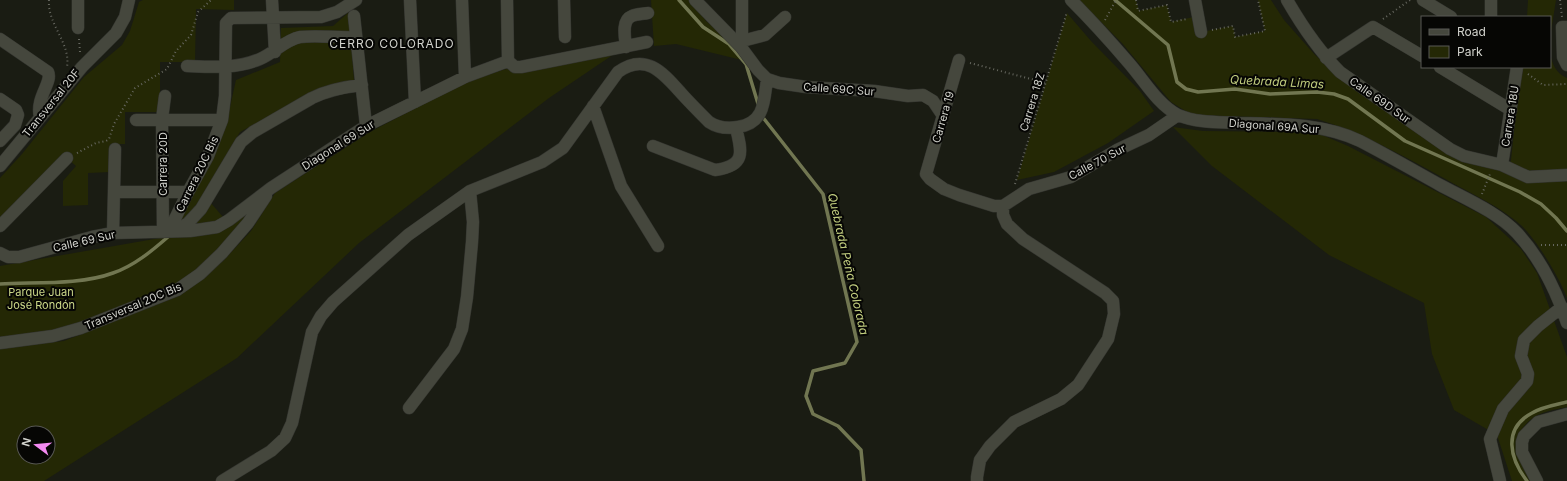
<svg xmlns="http://www.w3.org/2000/svg" width="1567" height="481" viewBox="0 0 1567 481" font-family="Inter,sans-serif">
<style>
.green{fill:#242805;fill-rule:evenodd}
.lines{fill:none;stroke-linecap:round;stroke-linejoin:round}
.stream{stroke:#717651;stroke-width:3.5}
.minor-casing{stroke:#33342f;stroke-width:13}
.path{stroke:#66675f;stroke-width:2;stroke-dasharray:1 3;stroke-linecap:butt}
.minor{stroke:#45473d;stroke-width:12}
.labels{text-anchor:middle;stroke-width:4;stroke-linejoin:round;paint-order:stroke}
.street-label{font-size:11px;fill:#d2d3cd;stroke:#060604}
.park-label{font-size:11px;fill:#ccd889;stroke:#060604}
.neighbourhood-label{font-size:12px;letter-spacing:1px;fill:#d2d3cd;stroke:#060604}
.water-label{font-size:12px;font-style:italic;fill:#c0cc7e;stroke:#060604}
</style>
<rect width="100%" height="100%" fill="#1a1c13"/>
<!-- green -->
<path class="green" d="M143,0H234V10L196,9L195,62H160V112H125V144H110V172L88,173V205L63,206V181L76,166L67,158L0,226V178L22,154L84,77L122,45L130,31L139,2Z
M651,0H690L706,21L726,37L750,62L676,44L654,46Z
M1079,0H1136L1139,11L1167,5L1171,22L1198,16L1201,32L1233,26L1235,37L1265,31L1258,0H1271L1284,20L1315,55L1337,74L1463,151L1507,173L1511,160L1521,67H1550V52C1552,65 1556,73 1567,78V298C1560,278 1537,241 1522,226C1501,207 1474,195 1449,181C1407,158 1364,133 1317,119L1192,115L1171,102L1122,43Z
M1528,0H1556L1550,38V17H1527Z
M349,12L354,81L316,91L240,132L203,194L230,225L262,202L200,274L110,317L0,343V266L160,238L175,224L228,116L236,80L280,62L281,28L333,26Z
M1067,13L1091,41L1140,91L1154,111L1108,143L1054,172L1017,180Z
M623,48L549,98L359,243L237,358L44,481H0V348L64,341L181,295L223,261L251,231L275,193L370,132L468,81L509,68ZM24,433H48V457H24Z
M1173,127L1203,131L1288,132L1322,135L1348,146L1486,217L1521,249L1537,273L1567,357V407C1547,411 1532,413 1520,432L1536,481H1512L1497,435L1454,410L1432,354L1424,303L1329,255L1212,166Z"/>
<g class="lines">
<!-- stream -->
<path class="stream" d="M679,0L703,27L729,44L746,64L759,107
M1115,0L1168,45L1177,82L1186,89L1198,92L1235,89L1270,94L1317,92L1334,94L1348,99L1405,141L1520,192L1541,204L1556,218L1567,231
M761,115L823,194L857,342L845,363L813,371L806,396L813,414L838,426L861,450L864,481
M0,284C35,282 81,285 113,273C134,266 153,250 169,236
M1527,481C1510,459 1502,429 1532,413C1542,407 1555,405 1567,402"/>
<!-- minor casing -->
<g class="minor-casing">
<path id="minor" d="M272,0L275,52
M410,0L415,102
M462,0L465,77
M507,0L508,61
M564,0L565,37
M695,0L741,47L758,70L767,79L779,83L806,87L874,91L908,96L923,95L933,101L943,116
M1071,0C1091,20 1110,41 1128,62C1144,80 1157,104 1178,115C1197,123 1218,122 1238,123C1279,124 1322,123 1360,141C1387,155 1413,170 1440,185C1466,199 1497,212 1517,233C1541,259 1556,290 1567,323
M1195,0L1201,32
M1287,0C1302,26 1318,50 1340,72L1450,149L1464,156L1502,165L1528,177L1567,175
M1423,0L1451,17
M1491,0V17
M354,16L366,126
M1567,27H1562L1563,57L1567,65
M78,28V0
M0,39L48,72C53,82 35,98 40,117
M742,41L765,35L785,17
M626,47C625,38 621,20 632,16C636,14 643,14 648,13
M741,47L742,41V0
M1326,58L1373,27L1422,56
M959,60L926,174L930,179L944,189L959,195L994,206H1003L1029,189L1071,177L1117,150L1149,135L1178,115
M508,61L515,67H521L647,42
M187,66C212,67 236,69 260,59C274,53 285,40 300,37C318,35 338,38 356,37
M1440,67L1511,110
M0,99L16,110L18,115L15,125L0,141
M593,106L621,186L658,246
M136,120H222
M653,146L715,170C746,166 742,152 736,128
M1502,165L1517,67
M0,166L82,67L116,33L125,17L129,0
M114,192H188
M0,226L67,158
M169,231L188,192L208,156L222,120L225,96L226,23L231,18L321,17L337,12L356,0
M175,231L188,223L201,209L241,142L253,132L312,98C328,90 344,87 362,85
M163,232L162,119L165,96
M113,233L115,149
M0,253L8,257H19L92,237L113,233L190,231L217,227L229,220L271,188L366,126L465,77L508,61
M0,343L53,336L81,328L177,290L200,274L222,253L248,223L266,196
M409,408L454,349L462,329L467,297L472,242L473,222L470,191
M222,481L271,451L285,438L292,423L312,332L321,316L333,302L408,235L470,191L542,162L563,148L618,72C646,52 663,73 681,93C690,103 699,112 709,122C718,128 727,129 738,127C765,123 764,101 767,79
M977,481V477L980,460L990,446L1014,422L1061,399L1078,385L1108,339L1114,314L1113,301L1105,293L1023,239L1007,224L1003,215V206
M1500,481L1490,439L1503,409L1527,381L1528,374L1521,356L1524,340L1538,326L1562,307
M1537,481L1522,452V442L1524,436L1538,422L1567,414"/>
</g>
<!-- path -->
<path class="path" d="M49,0C47,24 71,43 67,67
M1136,0L1138,11L1167,5L1171,22L1187,19
M1560,0L1562,17
M1383,19L1410,0
M1105,20L1116,0
M1212,30L1233,26L1235,37L1265,31L1258,0
M79,39L80,52
M970,63L1046,83
M1528,74L1543,85L1567,84
M77,153L96,143L106,141L109,139L114,124L135,88L167,69L176,51L191,35L198,12L211,0
M1015,184L1067,12
M1482,194L1490,174
M1541,245H1567"/>
<!-- minor -->
<use href="#minor" class="minor"/>
</g>
<g class="labels">
<!-- street labels -->
<g class="street-label">
<text transform="translate(839 89) rotate(4)" y="4">Calle 69C Sur</text>
<text transform="translate(1380 100) rotate(35)" y="4">Calle 69D Sur</text>
<text transform="translate(1032 102) rotate(-73)" y="4">Carrera 18Z</text>
<text transform="translate(51 103) rotate(-51)" y="4">Transversal 20F</text>
<text transform="translate(1510 116) rotate(-81)" y="4">Carrera 18U</text>
<text transform="translate(943 117) rotate(-74)" y="4">Carrera 19</text>
<text transform="translate(1274 126) rotate(4)" y="4">Diagonal 69A Sur</text>
<text transform="translate(338 145) rotate(-32)" y="4">Diagonal 69 Sur</text>
<text transform="translate(1097 162) rotate(-28)" y="4">Calle 70 Sur</text>
<text transform="translate(163 164) rotate(-90)" y="4">Carrera 20D</text>
<text transform="translate(197 174) rotate(-64)" y="4">Carrera 20C Bis</text>
<text transform="translate(84 241) rotate(-13)" y="4">Calle 69 Sur</text>
<text transform="translate(133 306) rotate(-23)" y="4">Transversal 20C Bis</text>
</g>
<!-- park labels -->
<g class="park-label">
<text x="41" y="296">Parque Juan<tspan x="41" dy="13">José Rondón</tspan></text>
</g>
<!-- neighbourhood labels -->
<g class="neighbourhood-label">
<text x="392" y="48">CERRO COLORADO</text>
</g>
<!-- water labels -->
<g class="water-label">
<text transform="translate(1277 82) rotate(3)" y="4">Quebrada Limas</text>
<text transform="translate(848 264) rotate(77)" y="4">Quebrada Peña Colorada</text>
</g>
</g>
<!-- legend -->
<rect x="1421" y="16" width="130" height="52" fill="#060604" stroke="#585854"/>
<rect x="1429" y="29" width="20" height="6" fill="#45473d" stroke="#585854"/>
<text x="1457" y="36" font-size="12" fill="#d2d3cd">Road</text>
<rect x="1429" y="46" width="20" height="12" fill="#242805" stroke="#585854"/>
<text x="1457" y="56" font-size="12" fill="#d2d3cd">Park</text>
<!-- north arrow -->
<g transform="translate(36 445) rotate(286)"><circle r="19" fill="#060604" stroke="#585854"/>
<path d="M0-3L7 15L0 10L-7 15Z" fill="#f38af1"/>
<text y="-6" font-size="11" font-weight="bold" text-anchor="middle" fill="#d2d3cd">N</text>
</g>
</svg>
